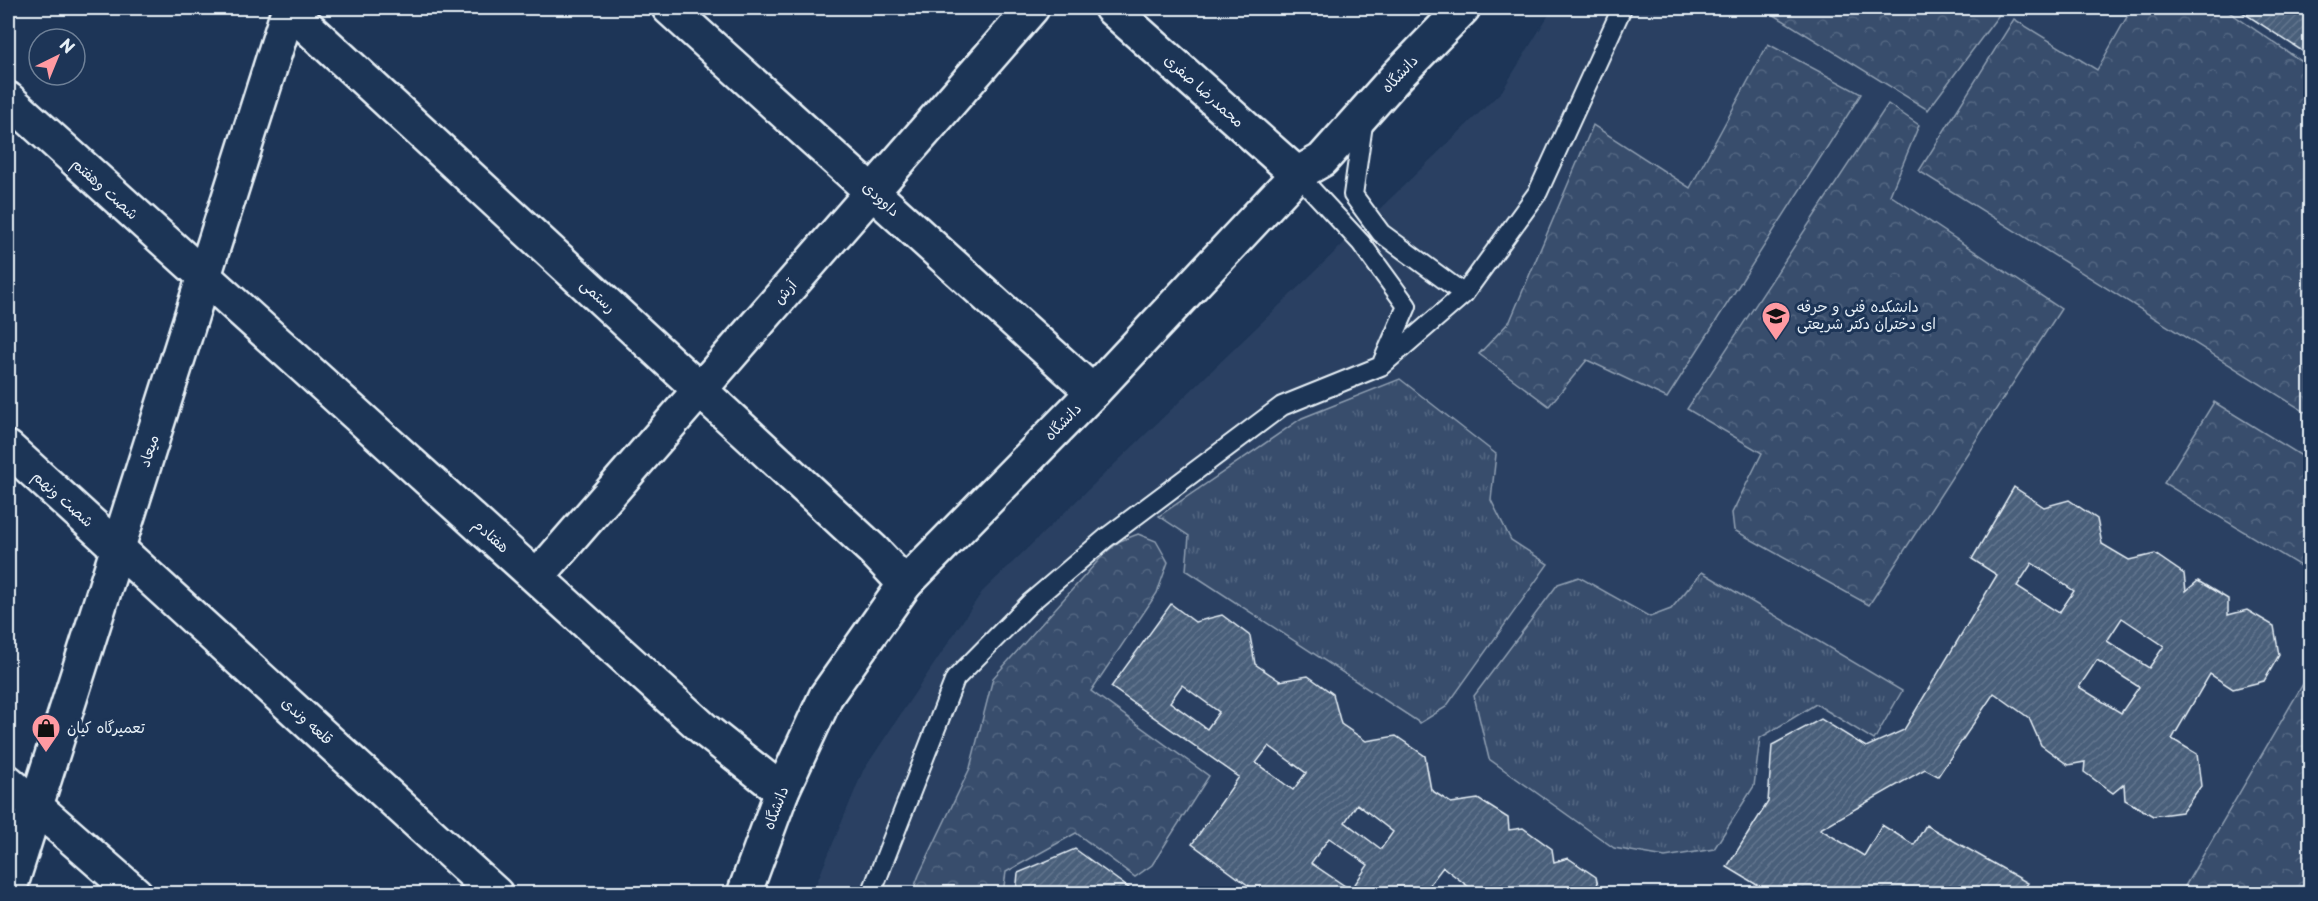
<svg xmlns="http://www.w3.org/2000/svg" width="2318" height="901" viewBox="0 0 2318 901" font-family="'Playpen Sans','Playpen Sans Arabic',sans-serif">
<style>
.built{fill:#2a4162}
.grass{fill:url(#grass-tufts);stroke:#909fb2;stroke-width:1.5}
.forest{fill:url(#forest-crowns);stroke:#909fb2;stroke-width:1.5}
.building{fill:url(#building-hatch);stroke:#e8f1f8;stroke-width:1.5;fill-rule:evenodd}
.lines{fill:none;stroke-linecap:round;stroke-linejoin:round}
.service-casing{stroke:#e8f1f8;stroke-width:22}
.minor-casing{stroke:#e8f1f8;stroke-width:38}
.tertiary-casing{stroke:#e8f1f8;stroke-width:38}
.service{stroke:#1d3557;stroke-width:18}
.minor{stroke:#1d3557;stroke-width:33}
.tertiary{stroke:#1d3557;stroke-width:33}
.labels{text-anchor:middle;stroke-width:6;stroke-linejoin:round;paint-order:stroke}
.street-label{font-size:15px;fill:#e8f1f8;stroke:#1d3557}
.poi-label{font-size:15px;fill:#e8f1f8;stroke:#1d3557;text-anchor:start}
</style>
<defs>
<pattern id="grass-tufts" width="24" height="20" patternUnits="userSpaceOnUse" patternTransform="scale(1.5)"><rect width="24" height="20" fill="#374d6c"/><path d="M3 7l-1-3M5 7V3M7 7l1-3M15 17l-1-3M17 17v-4M19 17l1-3" fill="none" stroke="#546782"/></pattern>
<pattern id="forest-crowns" width="20" height="18" patternUnits="userSpaceOnUse" patternTransform="scale(1.5)"><rect width="20" height="18" fill="#374d6c"/><path d="M2 6a3 3 0 1 1 6 0M12 15a3 3 0 1 1 6 0" fill="none" stroke="#546782"/></pattern>
<pattern id="building-hatch" width="6" height="6" patternUnits="userSpaceOnUse" patternTransform="scale(1.5)"><rect width="6" height="6" fill="#495e7a"/><path d="M-1 1l2-2M0 6l6-6M5 7l2-2" fill="none" stroke="#63768e"/></pattern>
</defs>
<rect width="100%" height="100%" fill="#1d3557"/>
<filter id="ink" filterUnits="userSpaceOnUse"><feTurbulence type="fractalNoise" baseFrequency=".0167" numOctaves="2"/><feDisplacementMap in="SourceGraphic" scale="12" xChannelSelector="R" yChannelSelector="G"/><feConvolveMatrix kernelMatrix="1 2 1 2 8 2 1 2 1" color-interpolation-filters="sRGB"/></filter>
<g filter="url(#ink)">
<!-- built -->
<path class="built" d="M1553,8H2310V893L812,894L863,771L982,592L1502,91Z"/>
<!-- grass -->
<path class="grass" d="M1400,379L1496,454L1491,500L1511,540L1548,564L1446,707L1420,723L1186,570L1189,536L1159,516L1302,418Z
M1702,572L1902,691L1874,740L1816,704L1760,738L1754,786L1714,849L1665,857L1614,848L1489,759L1474,696L1558,584L1579,577L1650,617L1671,609Z"/>
<!-- forest -->
<path class="forest" d="M1763,8H2004L1928,110Z
M2132,8H2223L2310,67V415L1919,171L2014,19L2097,70Z
M1768,44L1861,94L1667,398L1587,360L1549,406L1479,354L1510,321L1593,125L1690,188Z
M1888,104L1919,125L1890,195L2061,309L1869,605L1734,530L1732,513L1762,453L1687,409Z
M2214,402L2310,461V572L2164,483Z
M1138,534L1156,541L1168,562L1157,593L1091,691L1209,776L1152,865L1135,877L1076,833L1006,872L1003,893H912L919,875L970,768L993,678L1105,553L1120,541Z
M2310,672V893H2181Z"/>
<!-- building -->
<path class="building" d="M2236,8H2310V56Z
M2014,487L2044,507L2069,500L2097,519L2102,544L2129,560L2155,554L2184,574L2186,591L2198,581L2228,599V615L2247,610L2274,626L2279,655L2264,681L2233,689L2210,674L2172,739L2197,754L2201,786L2182,812L2153,816L2125,800L2124,784L2113,793L2084,772L2085,762L2068,765L2041,745L2029,718L1994,693L1938,776L1925,769L1820,829L1864,856L1882,825L1914,845L1926,825L2028,883L2021,894H1772L1727,867L1768,802L1772,745L1821,719L1866,747L1904,730L1997,575L1972,559ZM2032,563L2074,591L2059,613L2017,586ZM2122,618L2164,646L2149,668L2107,641ZM2097,660L2139,687L2121,713L2079,687Z
M1171,604L1195,622L1222,615L1250,636L1255,664L1280,681L1308,676L1333,694L1341,724L1366,741L1396,736L1425,756L1431,790L1451,803L1478,799L1508,818L1509,830L1523,828L1552,849L1554,862L1568,858L1596,877L1600,894H1478L1443,867L1430,884L1443,894H1260L1192,844L1239,777L1111,687ZM1182,685L1219,712L1207,729L1170,702ZM1269,746L1306,773L1293,790L1256,763ZM1357,804L1393,832L1381,849L1345,822ZM1329,838L1368,865L1351,890L1311,863Z
M1075,849L1137,894H1016L1018,873Z"/>
<g class="lines">
<!-- service casing -->
<g class="service-casing">
<path id="service" d="M1364,117L1353,195L1381,233L1464,294
M1297,174L1361,243L1407,306L1383,361
M871,894L955,679L1031,602L1106,538L1282,406L1381,366L1464,294L1538,192L1622,8"/>
</g>
<!-- minor casing -->
<g class="minor-casing">
<path id="minor" d="M287,8L873,550L905,584
M669,8L1093,392
M1111,8L1297,174
M8,99L705,730L782,791
M8,448L496,894
M537,577L1032,8
M8,782L136,894"/>
</g>
<!-- tertiary casing -->
<g class="tertiary-casing">
<path id="tertiary" d="M8,894L289,8
M744,894L782,791L826,696L905,584L1093,392L1297,174L1322,160L1398,75L1463,8"/>
</g>
<!-- service -->
<use href="#service" class="service"/>
<!-- minor -->
<use href="#minor" class="minor"/>
<!-- tertiary -->
<use href="#tertiary" class="tertiary"/>
</g>
</g>
<!-- icons -->
<defs>
<g id="university-pin" transform="scale(1.5)"><path d="M0 17L-7.5 6A9.5 9.5 0 1 1 7.5 6Z" fill="#ff9aa2" stroke="#1d3557"/><path d="M0-5L7-2L0 1L-7-2ZM-4 1L0 2.5L4 1V4Q0 6-4 4Z" fill="#111"/></g>
<g id="shop-pin" transform="scale(1.5)"><path d="M0 17L-7.5 6A9.5 9.5 0 1 1 7.5 6Z" fill="#ff9aa2" stroke="#1d3557"/><path d="M-5-2.5h2.3a2.7 3.5 0 0 1 5.4 0H5L5.5 6h-11ZM-1.5-2.5h3a1.5 2.3 0 0 0-3 0Z" fill="#111"/></g>
</defs>
<g fill-rule="evenodd">
<use href="#university-pin" x="1776" y="316"/>
<use href="#shop-pin" x="46" y="728"/>
</g>
<g class="labels">
<!-- street labels -->
<g class="street-label">
<text transform="translate(1400 74) rotate(-47)" y="5">دانشگاه</text>
<text transform="translate(1204 91) rotate(42)" y="5">محمدرضا صفری</text>
<text transform="translate(105 189) rotate(42)" y="5">شصت وهفتم</text>
<text transform="translate(881 199) rotate(42)" y="5">داوودی</text>
<text transform="translate(785 292) rotate(-49)" y="5">آرش</text>
<text transform="translate(598 296) rotate(43)" y="5">رستمی</text>
<text transform="translate(1063 422) rotate(-46)" y="5">دانشگاه</text>
<text transform="translate(149 451) rotate(-72)" y="5">میعاد</text>
<text transform="translate(63 499) rotate(42)" y="5">شصت ونهم</text>
<text transform="translate(491 536) rotate(42)" y="5">هفتادم</text>
<text transform="translate(307 721) rotate(42)" y="5">قلعه وندی</text>
<text transform="translate(776 808) rotate(-69)" y="5">دانشگاه</text>
</g>
<!-- poi labels -->
<g class="poi-label">
<text x="1797" y="312">دانشکده فنی و حرفه<tspan x="1797" dy="17">ای دختران دکتر شریعتی</tspan></text>
<text x="67" y="733">تعمیرگاه کیان</text>
</g>
</g>
<!-- margin -->
<rect width="2318" height="901" fill="none" stroke="#1d3557" stroke-width="30"/>
<rect x="15" y="15" width="2288" height="871" fill="none" stroke="#e8f1f8" stroke-width="2" filter="url(#ink)"/>
<!-- north arrow -->
<g transform="translate(57 57) rotate(43)"><circle r="28" fill="#1d3557" stroke="#6e8097" stroke-width="1.5"/>
<path d="M0-4.5L10 22L0 15L-10 22Z" fill="#ff9aa2"/>
<text y="-9" font-size="16" font-weight="bold" text-anchor="middle" fill="#e8f1f8">N</text>
</g>
</svg>
